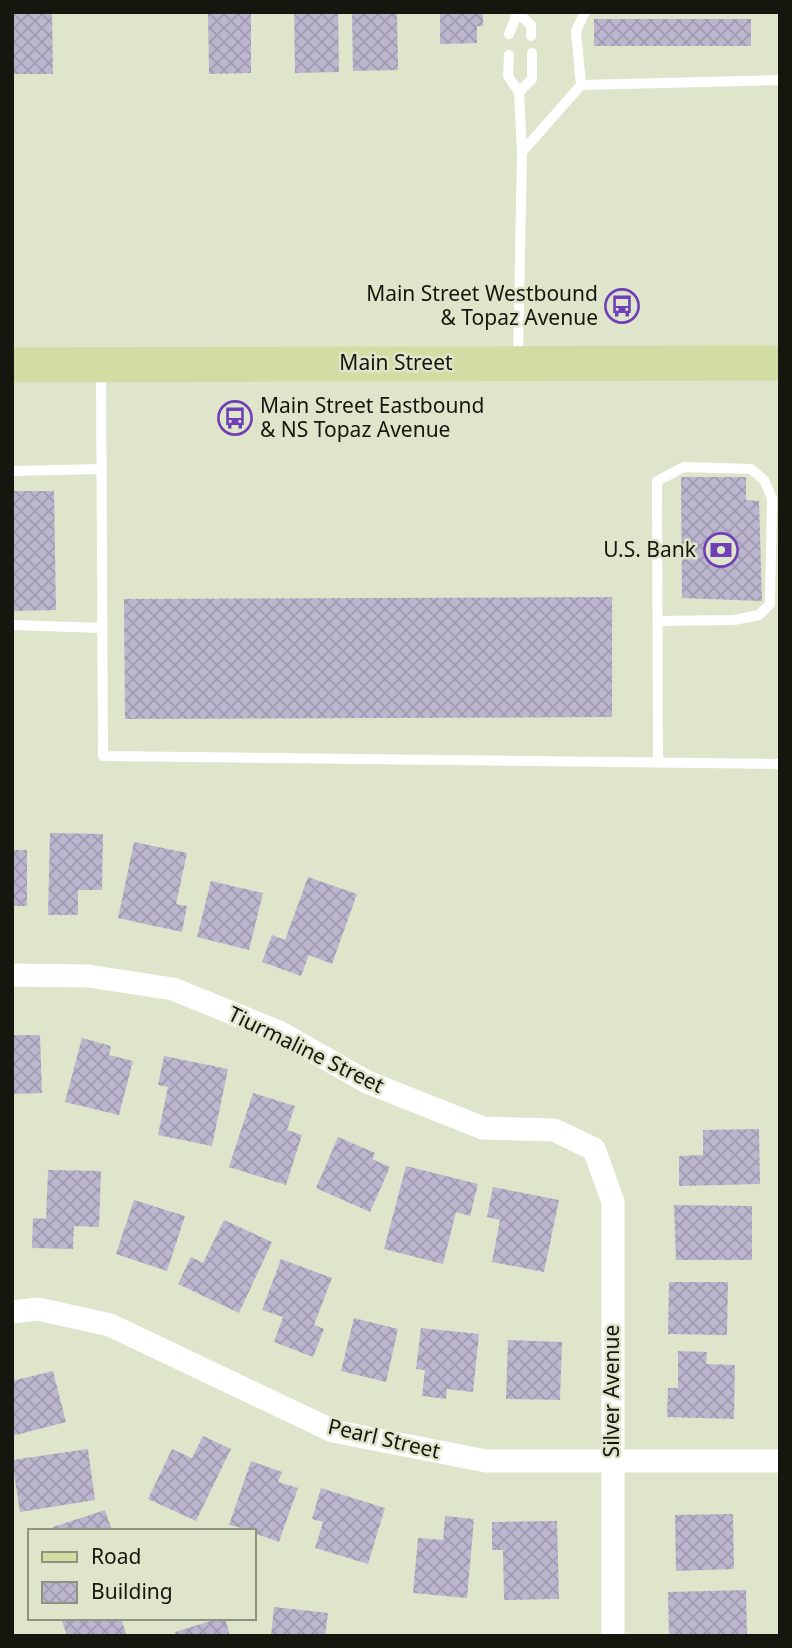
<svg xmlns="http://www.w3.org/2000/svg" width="792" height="1648" viewBox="0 0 792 1648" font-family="'Noto Sans',sans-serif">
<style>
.building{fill:url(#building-cross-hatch)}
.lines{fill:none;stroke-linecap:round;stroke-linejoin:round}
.service{stroke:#fff;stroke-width:10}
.minor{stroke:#fff;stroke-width:23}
.primary{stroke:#d2dda3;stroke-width:35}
.labels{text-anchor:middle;stroke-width:5;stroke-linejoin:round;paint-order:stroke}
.poi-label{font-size:21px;fill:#15170e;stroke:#dee5ca;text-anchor:end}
.street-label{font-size:21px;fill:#15170e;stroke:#dee5ca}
</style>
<defs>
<pattern id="building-cross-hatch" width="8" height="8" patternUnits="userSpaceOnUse" patternTransform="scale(1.75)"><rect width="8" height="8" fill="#bbb5ce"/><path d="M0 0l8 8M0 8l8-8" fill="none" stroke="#a09bb0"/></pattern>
</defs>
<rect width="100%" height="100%" fill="#dee5ca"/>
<!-- building -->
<path class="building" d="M14,12H52L53,74H12Z
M208,12H251V73L209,74Z
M294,12H338L339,72L295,73Z
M352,12H397L398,70L353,71Z
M440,12H483V26H477V43L440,44Z
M594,19H751V46H594Z
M681,477H746V500L759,501L762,601L682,598Z
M12,491H54L56,610L12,611Z
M612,597V717L125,719L124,599Z
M50,833L103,834L102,890H78V915H48Z
M134,842L187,853L176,904L187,906L182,932L118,918Z
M12,850H27V906H12Z
M308,877L357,894L332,964L309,955L301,976L262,962L272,935L285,940Z
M211,881L263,893L249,950L197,937Z
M12,1035H40L42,1093L12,1094Z
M82,1038L111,1046L109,1055L133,1061L119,1115L65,1102Z
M164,1056L228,1069L212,1146L158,1135L168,1087L158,1085Z
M253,1093L295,1106L287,1130L302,1135L286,1185L229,1167Z
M759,1129L760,1184L679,1186V1156L703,1155V1130Z
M338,1137L375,1153L372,1159L390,1167L370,1212L316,1188Z
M406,1166L478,1184L470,1216L456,1212L443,1264L384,1249Z
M48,1170L101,1171L99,1227L74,1226L73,1249L32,1248L33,1218L46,1219Z
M493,1187L559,1200L544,1272L492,1262L500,1220L487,1217Z
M134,1200L185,1216L167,1271L116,1254Z
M674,1205L752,1206V1260H676Z
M224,1220L272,1242L239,1313L178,1284L191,1257L203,1263Z
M281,1259L332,1278L314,1325L324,1329L313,1357L274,1342L283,1317L262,1310Z
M669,1282H728L727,1335L668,1334Z
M354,1318L398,1329L386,1382L341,1371Z
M421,1328L479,1334L473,1392L447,1389L446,1399L422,1396L425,1370L416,1369Z
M508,1340L562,1342L560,1400L506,1399Z
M678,1351L707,1352L706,1364L735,1365L734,1419L667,1417L668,1388H678Z
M53,1371L66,1422L12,1436V1381Z
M203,1436L231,1449L196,1521L148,1499L172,1449L192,1458Z
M88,1449L95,1500L20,1512L12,1460Z
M251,1461L282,1472L278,1482L298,1488L279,1542L254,1533V1531L229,1525Z
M321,1488L385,1508L368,1564L315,1548L323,1522L312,1519Z
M105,1510L112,1531H54L53,1527Z
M733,1514L734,1569L676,1571L675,1515Z
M445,1516L474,1519L467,1598L413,1593L418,1538L443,1540Z
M557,1521L559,1599L504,1600L503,1550H492V1522Z
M746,1590L747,1636H669L668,1592Z
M274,1607L328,1613L325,1636H271Z
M61,1618H121L127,1636H67Z
M220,1618H225L230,1636H176L175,1632Z"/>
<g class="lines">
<!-- service -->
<path class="service" d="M518,13L531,25V36
M509,34L518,12
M509,55L508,76L519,92L522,152L518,360
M581,85L576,31L585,12
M519,92L532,79V53
M522,152L581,85L780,80
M101,368L103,756L780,764
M12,471L101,469
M12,625L102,628
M658,762L657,481L684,467L751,469L764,480L772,498L770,604L759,615L734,620L659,621"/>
<!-- minor -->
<path class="minor" d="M12,975L88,976L173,989L279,1032L367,1082L483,1128L554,1130L594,1149L613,1202V1636
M12,1312L38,1309L110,1325L333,1431L486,1461H780"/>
<!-- primary -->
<path class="primary" d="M12,365L780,363"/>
</g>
<!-- icons -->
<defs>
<g id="bus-ring" transform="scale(1.75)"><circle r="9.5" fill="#dee5ca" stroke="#6e3fb6" stroke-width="1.5"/><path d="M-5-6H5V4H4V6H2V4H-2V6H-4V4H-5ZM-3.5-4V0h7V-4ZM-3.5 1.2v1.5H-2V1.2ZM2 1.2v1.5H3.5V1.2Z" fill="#6e3fb6"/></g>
<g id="bank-ring" transform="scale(1.75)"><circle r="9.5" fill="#dee5ca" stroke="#6e3fb6" stroke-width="1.5"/><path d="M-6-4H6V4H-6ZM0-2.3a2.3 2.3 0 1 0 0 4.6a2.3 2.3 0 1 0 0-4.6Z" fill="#6e3fb6"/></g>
</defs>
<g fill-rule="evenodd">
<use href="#bus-ring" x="622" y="306"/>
<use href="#bus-ring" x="235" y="418"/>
<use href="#bank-ring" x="721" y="550"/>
</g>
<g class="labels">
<!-- poi labels -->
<g class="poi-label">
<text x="598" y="301">Main Street Westbound<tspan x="598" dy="24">&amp; Topaz Avenue</tspan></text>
<text x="260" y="413" text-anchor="start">Main Street Eastbound<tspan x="260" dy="24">&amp; NS Topaz Avenue</tspan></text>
<text x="696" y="557">U.S. Bank</text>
</g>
<!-- street labels -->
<g class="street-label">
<text x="396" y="370">Main Street</text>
<text transform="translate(306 1050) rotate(26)" y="7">Tiurmaline Street</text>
<text transform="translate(612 1391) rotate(-90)" y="7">Silver Avenue</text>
<text transform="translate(384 1439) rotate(13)" y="7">Pearl Street</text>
</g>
</g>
<!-- border -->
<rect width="792" height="1648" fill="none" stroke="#15170e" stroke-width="28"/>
<!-- legend -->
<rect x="28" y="1529" width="228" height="91" fill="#dee5ca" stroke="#8e937f" stroke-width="2"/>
<rect x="42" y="1552" width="35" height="10" fill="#d2dda3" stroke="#8e937f" stroke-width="2"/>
<text x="91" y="1564" font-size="21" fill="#15170e">Road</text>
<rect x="42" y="1582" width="35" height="21" fill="url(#building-cross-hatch)" stroke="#8e937f" stroke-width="2"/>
<text x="91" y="1599" font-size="21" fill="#15170e">Building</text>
</svg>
